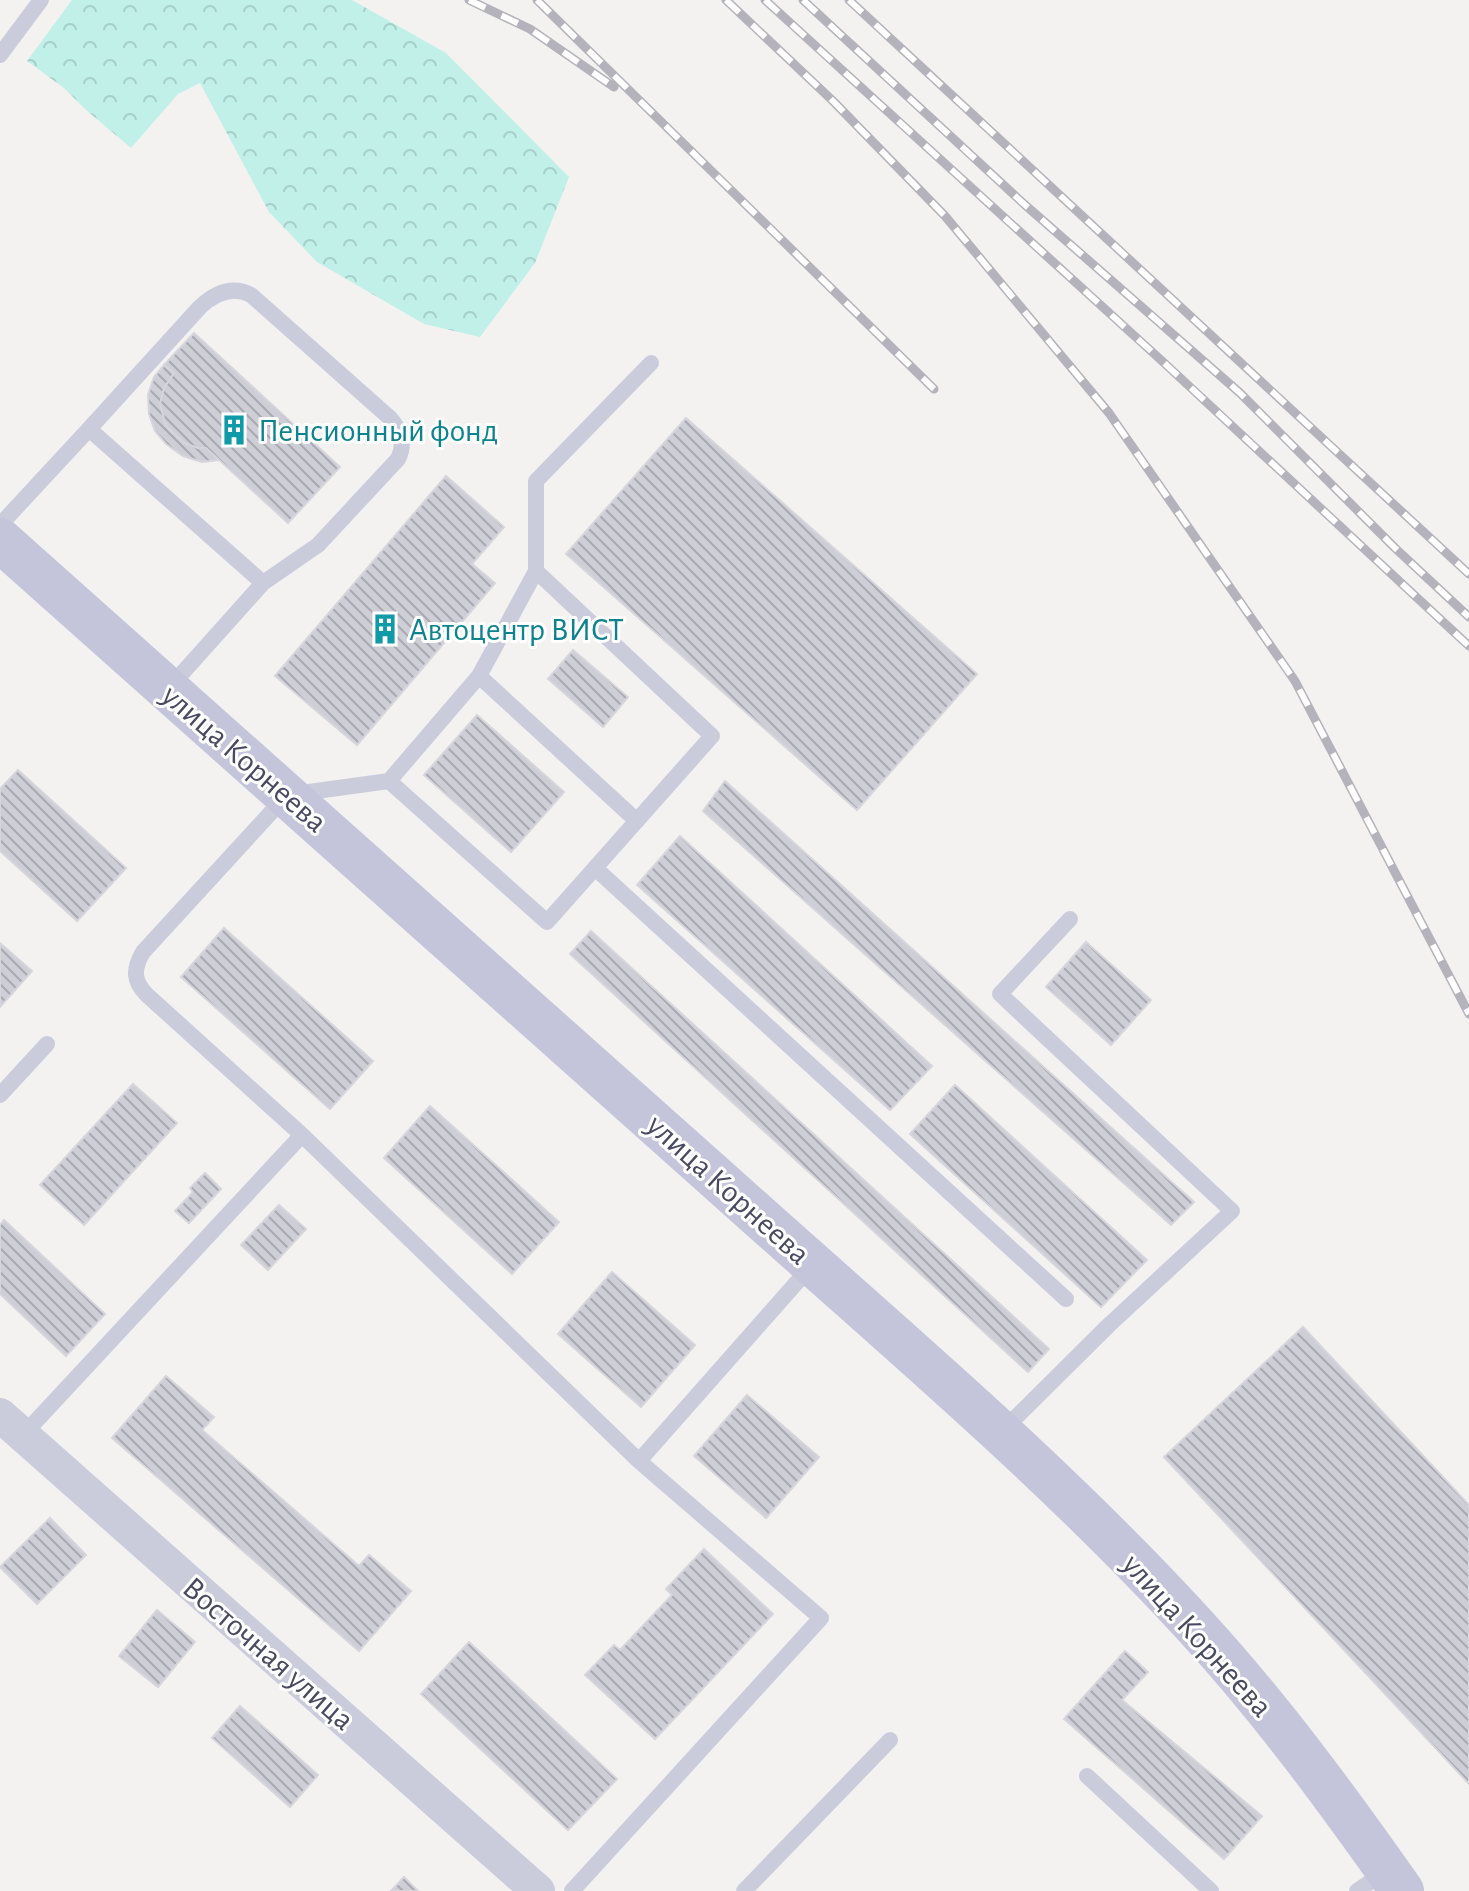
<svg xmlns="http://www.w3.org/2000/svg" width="1469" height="1891" viewBox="0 0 1469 1891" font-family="'Alegreya Sans',sans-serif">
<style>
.forest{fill:url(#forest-crowns)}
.building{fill:url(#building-back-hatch);stroke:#d6d5dc;stroke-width:2}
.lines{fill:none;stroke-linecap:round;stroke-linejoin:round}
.lane{stroke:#cbccdb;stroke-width:16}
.street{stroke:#cbccdb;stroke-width:34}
.secondary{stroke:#c4c5da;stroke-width:44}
.rail-casing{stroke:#b4b3bb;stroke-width:9}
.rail{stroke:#fff;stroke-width:6;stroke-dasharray:18;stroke-linecap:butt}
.labels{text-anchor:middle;stroke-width:6;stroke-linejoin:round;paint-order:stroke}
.culture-label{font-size:32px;fill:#0d838f;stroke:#fff;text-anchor:start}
.street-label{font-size:32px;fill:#484a5f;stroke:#fff}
</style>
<defs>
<pattern id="forest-crowns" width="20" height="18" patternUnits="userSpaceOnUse" patternTransform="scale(2)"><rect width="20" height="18" fill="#c0f0e8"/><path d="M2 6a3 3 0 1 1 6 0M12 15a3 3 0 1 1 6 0" fill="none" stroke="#a6cfc9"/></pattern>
<pattern id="building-back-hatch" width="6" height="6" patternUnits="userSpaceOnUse" patternTransform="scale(2)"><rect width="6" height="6" fill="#ceced6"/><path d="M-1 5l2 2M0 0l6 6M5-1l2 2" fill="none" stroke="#a9a9b1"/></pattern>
</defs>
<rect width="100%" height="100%" fill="#f3f2f1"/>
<!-- forest -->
<path class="forest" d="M72,0H352L446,53L569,177L535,263L480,337L424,324L317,262L269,212L200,83L178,94L131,148L85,109L64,88L27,61Z"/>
<!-- building -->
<path class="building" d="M194,333L340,467L288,523L206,448H198L184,443L166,426L160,404L164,388L174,373L164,365Z
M164,365L174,373L164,388L160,404L166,426L184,443L198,448H206L219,460L202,462L183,456L166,444L155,431L149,414L148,395L154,377Z
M686,418L977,674L857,810L566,554Z
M446,476L504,527L472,564L495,583L357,745L275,676Z
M573,650L628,697L603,727L548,679Z
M477,715L564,792L511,852L424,775Z
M18,770L126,868L77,921L0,851V789Z
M725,781L1194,1202L1171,1225L703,811Z
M680,836L932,1066L890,1110L637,885Z
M224,928L373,1061L330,1109L181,977Z
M591,931L1049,1349L1028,1372L570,954Z
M1086,942L1151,1000L1111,1045L1046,987Z
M0,943L32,971L0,1007Z
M133,1084L177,1123L84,1225L40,1185Z
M955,1085L1147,1260L1101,1307L910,1134Z
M430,1106L559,1222L512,1274L384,1158Z
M205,1173L221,1189L189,1223L175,1211L193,1192L190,1188Z
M279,1205L306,1229L268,1270L241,1245Z
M4,1220L105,1314L66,1356L0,1294V1225Z
M612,1272L695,1345L641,1407L558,1334Z
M1303,1327L1469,1505V1784L1164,1457Z
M166,1376L214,1417L202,1430L359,1566L369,1555L411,1591L359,1651L112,1438Z
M747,1395L819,1457L766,1518L694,1456Z
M50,1518L86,1555L37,1604L0,1567Z
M704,1549L773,1614L655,1739L585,1675L614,1645L620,1650L672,1595L666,1589Z
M157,1610L195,1642L158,1687L119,1656Z
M469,1642L617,1779L568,1830L421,1694Z
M1125,1651L1148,1672L1122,1700L1262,1816L1224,1859L1064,1719Z
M240,1706L318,1775L290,1807L212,1738Z
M404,1877L418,1891H391Z"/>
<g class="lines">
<!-- lane -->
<path class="lane" d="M0,55L41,0
M89,429L200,307C215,293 232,285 251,295L390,418C401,431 406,443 398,459L318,545L263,583L168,689
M0,525L89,429L263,583
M479,676L637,821
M389,781L547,922L712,736L536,571
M595,868L1066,1299
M0,1095L47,1044
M1001,1432L1109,1325L1232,1211L1000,994L1070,919
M23,1435L302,1135
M639,1461L813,1264
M1087,1776L1211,1891
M572,1891L821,1618L639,1461L302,1135L147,995C133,981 133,969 143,952L287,795L389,781L479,676L536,571V481L651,363
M744,1891L890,1740
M1357,1891L1386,1871"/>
<!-- street -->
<path class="street" d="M0,1415L538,1891"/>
<!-- secondary -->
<path class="secondary" d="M0,540C241,756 484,970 725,1186C885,1330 1052,1469 1197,1628C1272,1710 1338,1800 1402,1891"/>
<!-- rail casing -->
<g class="rail-casing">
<path id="rail" d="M469,0L530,29L614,87
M537,0L934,389
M726,0L833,101L945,216L1109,413L1295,681L1469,1014
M765,0L1161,360L1469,646
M803,0L1024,204L1240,393L1395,548L1469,617
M849,0L1469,574"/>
</g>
<!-- rail -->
<use href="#rail" class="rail"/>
</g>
<!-- icons -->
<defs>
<g id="building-bare" transform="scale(2.4)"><path d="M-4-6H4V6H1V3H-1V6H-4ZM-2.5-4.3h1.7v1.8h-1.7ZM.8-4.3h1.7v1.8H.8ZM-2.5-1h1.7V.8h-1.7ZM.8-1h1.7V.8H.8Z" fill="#0f9aa8" stroke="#fff" stroke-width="2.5" paint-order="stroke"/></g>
</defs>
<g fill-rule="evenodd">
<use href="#building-bare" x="234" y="430"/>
<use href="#building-bare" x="385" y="629"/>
</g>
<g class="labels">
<!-- culture labels -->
<g class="culture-label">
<text x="258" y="441">Пенсионный фонд</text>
<text x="409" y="640">Автоцентр ВИСТ</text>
</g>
<!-- street labels -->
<g class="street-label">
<text transform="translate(245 758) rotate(41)" y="11">улица Корнеева</text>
<text transform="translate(729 1189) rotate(42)" y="11">улица Корнеева</text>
<text transform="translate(1198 1635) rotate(48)" y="11">улица Корнеева</text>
<text transform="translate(269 1653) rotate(41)" y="11">Восточная улица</text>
</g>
</g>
</svg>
